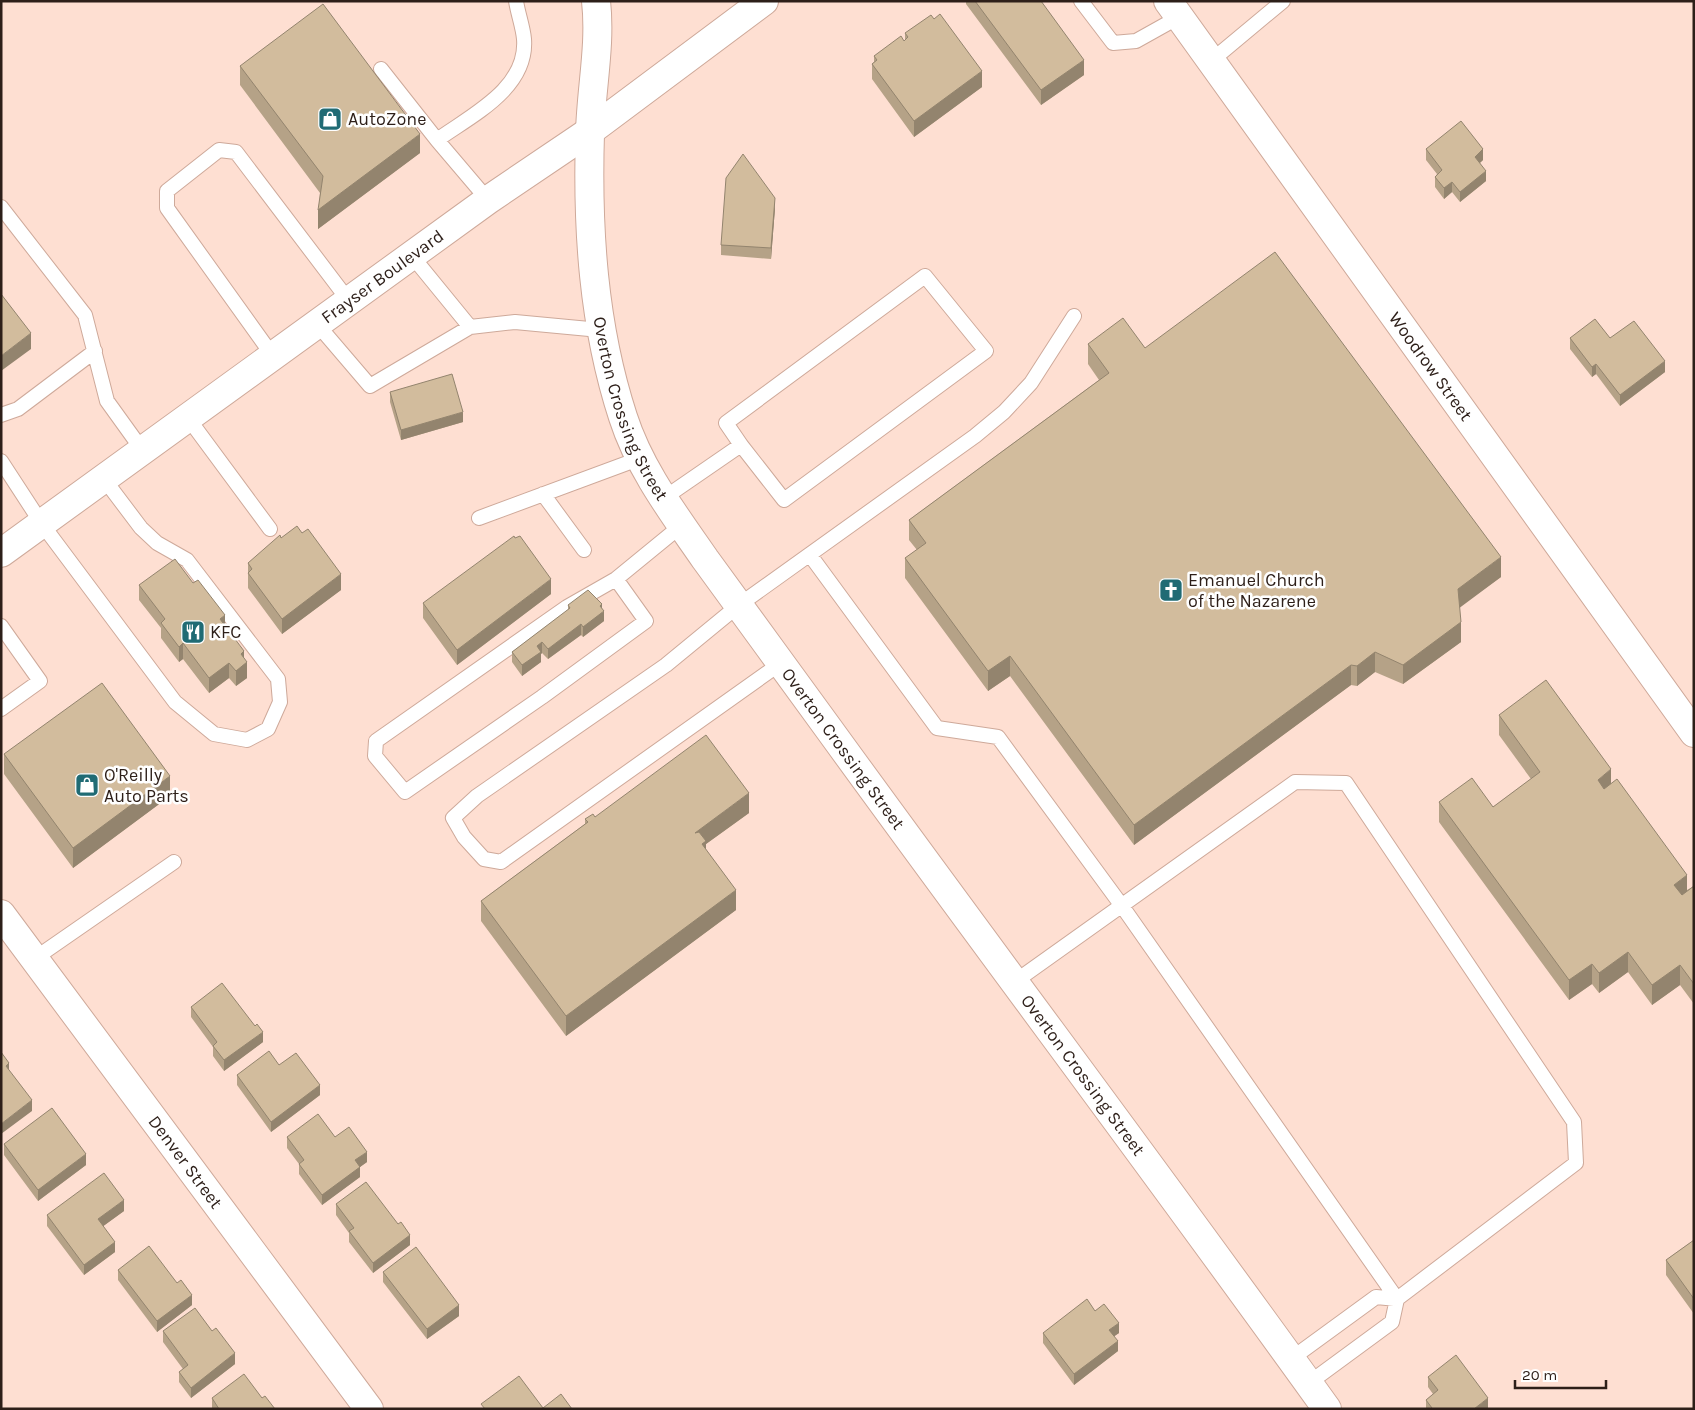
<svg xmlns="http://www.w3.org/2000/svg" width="1695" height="1410" viewBox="0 0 1695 1410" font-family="Karla,sans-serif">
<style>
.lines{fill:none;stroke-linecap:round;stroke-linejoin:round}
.lane-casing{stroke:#cea99a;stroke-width:16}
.street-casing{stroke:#cea99a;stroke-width:30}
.secondary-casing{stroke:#cea99a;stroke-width:30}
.lane{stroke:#fff;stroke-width:14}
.street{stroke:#fff;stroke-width:28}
.secondary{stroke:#fff;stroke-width:28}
.wall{fill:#b5a287}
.shaded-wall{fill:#93846e}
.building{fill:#d2bc9d;stroke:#93846e}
.labels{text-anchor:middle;stroke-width:5;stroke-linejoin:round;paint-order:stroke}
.poi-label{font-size:18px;fill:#2d1f19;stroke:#fff;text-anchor:start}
.street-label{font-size:18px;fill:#2d1f19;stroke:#fff}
</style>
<rect width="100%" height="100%" fill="#fedfd2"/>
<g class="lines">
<!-- lane casing -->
<g class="lane-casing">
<path id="lane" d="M1081,1L1113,43L1136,41L1179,17
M1211,61L1283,1
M381,69L437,140
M488,200L437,140C470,116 528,89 524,39C523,27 518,14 516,1
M1,207L85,315L107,401L143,451
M412,256L470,327
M317,324L370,386L470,327L515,322L600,330
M273,356L167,208V191L219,150L236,152L349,301
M1,415L18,409L95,351
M188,418L270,529
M1,461L42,524L175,702L214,734L247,740L268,729L280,702L278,679L187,560L157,543L141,528L104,479
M543,494L584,550
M664,498L741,445L726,423L925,276L986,351L784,500L741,445
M479,518L641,458
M810,555L937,728L998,737L1122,906L1397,1299
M616,579L646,621L542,697L405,792L375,756L376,741L567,607L616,579L682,525
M1,626L40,681L1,709
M781,663L501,862L484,859L464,837L453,818L477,796L666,665L739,605L975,436L1004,412L1031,383L1074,316
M34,959L174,862
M1013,983L1295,782L1346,783L1574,1122L1576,1163L1397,1299L1392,1322L1309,1383
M1291,1359L1376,1297L1397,1299"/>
</g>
<!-- street casing -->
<g class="street-casing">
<g id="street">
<path id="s1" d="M1168,1L1694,733"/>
<path id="s2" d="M1,914L369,1409"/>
</g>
</g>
<!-- secondary casing -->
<g class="secondary-casing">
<g id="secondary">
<path id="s3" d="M596,1C601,45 591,89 590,133C587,228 593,325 623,417C640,470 674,514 705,559C747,617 789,674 831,732C995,958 1164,1182 1327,1409"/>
<path id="s4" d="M1,553L488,200L590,131L764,1"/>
</g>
</g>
<!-- lane -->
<use href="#lane" class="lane"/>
<!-- street -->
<use href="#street" class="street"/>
<!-- secondary -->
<use href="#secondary" class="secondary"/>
</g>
<!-- wall -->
<path class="wall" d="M966,1H1041L1084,75L1041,105L966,4Z
M905,33L982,87L914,137L872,79V64L874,62V56L904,41L905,40Z
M240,66L420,153L318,229L320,193L240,85Z
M1426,149L1483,160L1480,163L1486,181L1460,202L1452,192L1444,199L1435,187V177L1437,174L1426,160Z
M775,208L771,259L721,255V245Z
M1570,338H1610L1665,372L1620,406L1596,374L1592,377L1570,349Z
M1088,344L1145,348L1501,577L1459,607L1461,642L1403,684L1375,672L1357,686L1351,685L1134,845L1010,676L988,691L905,578V558L917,550L909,540V520L1099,380L1088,364Z
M390,392L463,422L401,440L390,402Z
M281,538L341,590L282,634L248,588V563Z
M139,585L225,625L244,659L247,678L236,686L229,678L209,693L183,659L179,662L161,638V628L139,600Z
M551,594L457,665L423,618V603Z
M568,605L602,608L604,621L583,637L581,635L548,659L542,653L541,654V662L522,676L512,662V652L568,610Z
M1499,715L1611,784L1687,890L1694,886V1004L1680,985L1652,1005L1628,972L1599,993L1592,984L1569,1000L1439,822V802L1493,807L1531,779L1499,735Z
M4,754L170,796L73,868L4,774Z
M749,813L706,844V850L736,910L566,1036L481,921V901L585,824V819L595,817Z
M191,1007L263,1042L224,1071L213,1056V1047L191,1017Z
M279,1065L320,1095L271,1132L237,1085V1075Z
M287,1137H335L367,1162L360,1167V1177L322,1205L299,1174V1164L287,1148Z
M4,1144L86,1165L38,1201L4,1155Z
M336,1204L398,1224L410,1245L373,1273L349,1242V1233L336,1215Z
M124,1211L103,1226L115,1252L84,1275L47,1226V1215Z
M1694,1240V1314L1666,1275V1260Z
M118,1270L192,1305L157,1332L118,1280Z
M383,1272L459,1316L427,1339L383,1282Z
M1095,1311L1119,1333L1114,1336L1118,1351L1074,1385L1043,1343V1333Z
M163,1331L235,1364L191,1398L179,1382V1372L183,1369L163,1342Z
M1428,1377L1488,1408L1426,1409V1400L1433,1394L1428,1387Z
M212,1398H262L275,1409H212Z"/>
<!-- shaded-wall -->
<path class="shaded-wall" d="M1084,60V75L1041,105V90Z
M982,71V87L914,137V121Z
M420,134V153L318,229V210Z
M1483,149V160L1475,167V157Z
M1486,171V181L1460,202V192Z
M1452,182V192L1444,199V188Z
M775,198V208L771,259V248Z
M31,333V349L1,371V356Z
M1665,361V372L1620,406V395Z
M1596,364V374L1592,377V367Z
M463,412V422L401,440V430Z
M1501,557V577L1458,609V589Z
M341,574V590L282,634V619Z
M551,579V594L457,665V650Z
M602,604V613L604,611V621L583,637V627Z
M225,615V631L220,619Z
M1461,622V642L1403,684V665Z
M581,624V635L548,659V649Z
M542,642V653L541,654V662L522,676V665L537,646Z
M183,643V659L179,662V647Z
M244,651V664L247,662V678L236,686V671L241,654Z
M1375,652V672L1357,686V666Z
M1010,656V676L988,691V671Z
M229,663V678L209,693V678Z
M1351,665V685L1134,845V825Z
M1611,769V789L1598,800V780Z
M170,776V796L73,868V848Z
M749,793V813L706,844V861L695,833Z
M1687,875V895L1674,905V885Z
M736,890V910L566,1036V1016Z
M1628,952V972L1599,993V973Z
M1592,964V984L1569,1000V980Z
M1680,965V985L1652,1005V985Z
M263,1032V1042L224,1071V1060Z
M9,1063V1074L6,1066Z
M320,1085V1095L271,1132V1122Z
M32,1100V1111L1,1134V1124Z
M367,1152V1162L360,1167V1177L322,1205V1195L355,1160Z
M86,1154V1165L38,1201V1190Z
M124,1200V1211L98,1230V1219Z
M410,1235V1245L373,1273V1263Z
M115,1242V1252L84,1275V1265Z
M192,1295V1305L157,1332V1321Z
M459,1305V1316L427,1339V1329Z
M1119,1323V1333L1109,1340V1330Z
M1118,1341V1351L1074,1385V1374Z
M235,1353V1364L191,1398V1388Z
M1488,1398V1409H1474Z"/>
<!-- building -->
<path class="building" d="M975,1H1041L1084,60L1041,90Z
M323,4L420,134L318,210L323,176L240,66Z
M940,14L982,71L914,121L872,64L877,60L874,56L901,36L904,41L908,37L905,33L931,15L934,19Z
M1461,121L1483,149L1475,157L1486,171L1460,192L1452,182L1444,188L1435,177L1442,170L1426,149Z
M743,154L775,198L771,248L721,245L726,178Z
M1275,252L1501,557L1458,589L1461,622L1403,665L1375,652L1357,666L1351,665L1134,825L1010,656L988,671L905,558L926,543L909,520L1109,373L1088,344L1123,318L1145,348Z
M1,294L31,333L1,356Z
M1595,319L1610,338L1634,321L1665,361L1620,395L1596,364L1592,367L1570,338Z
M452,374L463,412L401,430L390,392Z
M297,526L302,533L308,529L341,574L282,619L248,573L252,569L248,563L280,535L281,538Z
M514,536L515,538L520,536L551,579L457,650L423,603Z
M175,559L193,583L198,580L225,615L220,619L244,651L241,654L247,662L236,671L229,663L209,678L183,643L179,647L161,623L165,619L139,585Z
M588,590L602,604L600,606L604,611L583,627L581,624L548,649L542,642L537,646L541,652L522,665L512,652L570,608L568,605Z
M1546,680L1611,769L1598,780L1604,789L1617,779L1687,875L1674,885L1682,895L1694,886V984L1680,965L1652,985L1628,952L1599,973L1592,964L1569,980L1439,802L1472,778L1493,807L1540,772L1499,715Z
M102,683L170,776L73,848L4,754Z
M706,735L749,793L695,833L699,832L706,841L702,844L736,890L566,1016L481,901L588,822L585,819L593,814L595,817Z
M222,983L255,1026L257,1024L263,1032L224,1060L213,1046L217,1042L191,1007Z
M269,1051L279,1065L296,1053L320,1085L271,1122L237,1075Z
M1,1052L9,1063L6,1066L32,1100L1,1124Z
M52,1108L86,1154L38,1190L4,1144Z
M318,1114L335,1137L349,1127L367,1152L355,1160L360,1167L322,1195L299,1164L304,1160L287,1137Z
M104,1173L124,1200L98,1219L115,1242L84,1265L47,1215Z
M366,1182L398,1224L401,1222L410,1235L373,1263L349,1231L354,1228L336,1204Z
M1694,1240V1299L1666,1260Z
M149,1246L177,1283L181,1280L192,1295L157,1321L118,1270Z
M416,1247L459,1305L427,1329L383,1272Z
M1087,1299L1095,1311L1104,1304L1119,1323L1109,1330L1118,1341L1074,1374L1043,1333Z
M195,1308L212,1331L216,1328L235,1353L191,1388L179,1372L188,1365L163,1331Z
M1456,1355L1488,1398L1474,1409H1432V1408L1426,1400L1438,1390L1428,1377Z
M244,1374L262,1398L265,1396L275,1409H219L212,1398Z
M519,1376L543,1408L561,1394L572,1409H485L481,1404Z"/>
<!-- icons -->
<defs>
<g id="shop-square" transform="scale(1.25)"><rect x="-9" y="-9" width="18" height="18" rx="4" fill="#206b74" stroke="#fff"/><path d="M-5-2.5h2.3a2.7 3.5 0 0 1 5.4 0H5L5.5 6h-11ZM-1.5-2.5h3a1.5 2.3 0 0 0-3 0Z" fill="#fff"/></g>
<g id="church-square" transform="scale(1.25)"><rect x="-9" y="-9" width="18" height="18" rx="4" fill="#206b74" stroke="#fff"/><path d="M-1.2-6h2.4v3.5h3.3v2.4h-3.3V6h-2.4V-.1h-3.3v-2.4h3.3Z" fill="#fff"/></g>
<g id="restaurant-square" transform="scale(1.25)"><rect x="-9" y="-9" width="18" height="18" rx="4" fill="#206b74" stroke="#fff"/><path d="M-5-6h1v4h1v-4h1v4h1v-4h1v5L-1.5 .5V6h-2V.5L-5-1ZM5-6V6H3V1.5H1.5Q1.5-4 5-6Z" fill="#fff"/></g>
</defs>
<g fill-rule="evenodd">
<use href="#shop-square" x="330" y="119"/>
<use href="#church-square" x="1171" y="590"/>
<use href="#restaurant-square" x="193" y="632"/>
<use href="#shop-square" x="87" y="785"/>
</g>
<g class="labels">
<!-- poi labels -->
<g class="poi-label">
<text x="348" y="125">AutoZone</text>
<text x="1188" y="586">Emanuel Church<tspan x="1188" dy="21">of the Nazarene</tspan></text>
<text x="210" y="638">KFC</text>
<text x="104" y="781">O'Reilly<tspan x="104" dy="21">Auto Parts</tspan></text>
</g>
<!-- street labels -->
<g class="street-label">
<text dy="6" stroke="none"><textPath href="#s4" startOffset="471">Frayser Boulevard</textPath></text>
<text dy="6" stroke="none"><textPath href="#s1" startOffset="450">Woodrow Street</textPath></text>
<text dy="6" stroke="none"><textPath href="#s3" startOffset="414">Overton Crossing Street</textPath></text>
<text dy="6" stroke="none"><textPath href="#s3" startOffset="819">Overton Crossing Street</textPath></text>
<text dy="6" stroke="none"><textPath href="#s3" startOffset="1224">Overton Crossing Street</textPath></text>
<text dy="6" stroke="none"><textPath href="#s2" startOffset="309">Denver Street</textPath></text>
</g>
</g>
<!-- border -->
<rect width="1695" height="1410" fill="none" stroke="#2d1f19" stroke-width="5"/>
<!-- scale -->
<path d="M1515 1380v8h91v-8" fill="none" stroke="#2d1f19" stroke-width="2.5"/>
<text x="1522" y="1380" font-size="15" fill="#2d1f19" stroke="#ffffff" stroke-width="4" paint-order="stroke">20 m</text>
</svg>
